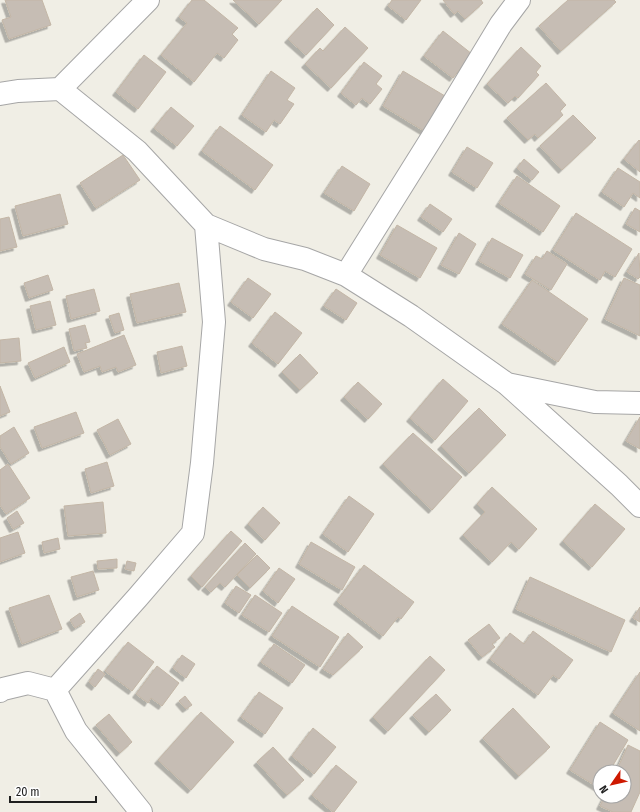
<svg xmlns="http://www.w3.org/2000/svg" width="640" height="812" viewBox="0 0 640 812" font-family="'Fira Sans Condensed',sans-serif">
<style>
.building{fill:#c6bdb4;stroke:#c3b6a6;filter:url(#shadow)}
.lines{fill:none;stroke-linecap:round;stroke-linejoin:round}
.street-casing{stroke:#a6a6a6;stroke-width:24}
.street{stroke:#fff;stroke-width:22}
</style>
<defs>
<filter id="shadow"><feDropShadow dx="-3.5" dy="3.5" stdDeviation="0" flood-color="#0004"/></filter>
</defs>
<rect width="100%" height="100%" fill="#f0eee5"/>
<!-- building -->
<path class="building" d="M5,0H42L51,25L9,39L2,20L11,17Z
M192,0H204L238,28L232,34L238,40L224,58L217,53L194,82L161,55L187,23L179,17Z
M233,0H282L259,24Z
M392,0H421L406,20L388,6Z
M443,0H481L483,3L465,19L458,11L454,14Z
M568,0H614L616,2L561,51L539,26Z
M317,8L334,25L306,55L288,39Z
M345,27L368,48L331,88L305,64L320,48L323,51Z
M443,31L472,54L453,78L424,56Z
M521,47L541,66L536,72L539,75L518,98L515,96L508,103L487,84Z
M144,55L166,72L138,109L116,92Z
M364,62L382,76L376,84L382,89L370,104L362,98L356,105L341,93Z
M271,71L295,88L287,100L294,104L280,124L274,120L266,132L242,115Z
M403,71L445,96L424,131L383,106Z
M546,83L566,105L560,111L563,115L538,138L535,134L528,140L507,118Z
M171,107L194,126L177,146L154,128Z
M573,115L596,138L562,170L540,146Z
M220,126L273,165L255,190L202,151Z
M639,140L640,141V172L624,159Z
M467,147L493,163L477,188L452,172Z
M123,155L140,180L96,208L80,183Z
M524,159L539,172L532,180L517,168Z
M342,166L370,184L354,211L324,193Z
M618,168L640,182V198L633,193L624,207L602,192Z
M517,176L560,206L543,232L499,203Z
M60,194L68,224L23,236L15,206Z
M430,204L452,219L443,232L421,217Z
M635,208L640,211V232L626,224Z
M576,213L632,249L615,277L605,271L600,280L553,250Z
M9,217L17,247L0,251V219Z
M397,225L437,248L420,278L380,255Z
M459,233L476,244L459,274L441,265Z
M492,238L523,255L510,278L479,261Z
M547,251L567,264L551,290L525,274L536,256L542,259Z
M639,253L640,277L638,279L627,272Z
M48,275L53,290L29,298L24,283Z
M248,278L271,294L253,318L231,302Z
M624,278L640,285V336L605,319Z
M532,280L588,319L558,362L502,324Z
M179,283L186,312L137,323L130,294Z
M94,289L100,311L71,319L66,296Z
M336,289L357,303L346,320L324,306Z
M50,301L56,325L36,330L30,306Z
M275,312L302,333L278,364L252,343Z
M119,313L124,330L115,333L109,316Z
M85,325L90,342L85,343L87,348L74,351L69,329Z
M124,335L136,365L118,372L116,367L102,372L100,366L84,372L77,354Z
M19,338L21,361L0,363V340Z
M182,346L187,366L161,373L157,352Z
M64,347L70,362L35,378L28,363Z
M300,354L318,373L300,390L282,372Z
M443,379L468,401L435,440L410,418Z
M358,382L382,404L368,419L344,397Z
M0,386L10,412L0,416Z
M479,408L506,435L469,473L441,446Z
M76,412L84,433L42,448L34,427Z
M640,417V449L626,441Z
M118,419L131,444L110,455L97,430Z
M14,427L29,453L11,464L0,447V436Z
M413,433L462,477L432,510L383,464Z
M107,462L114,486L91,493L85,469Z
M8,464L30,498L6,514L0,505V470Z
M492,487L537,529L519,549L511,542L492,562L463,535L485,512L477,504Z
M349,496L374,514L348,552L323,534Z
M103,502L106,533L68,536L64,506Z
M595,504L625,529L592,567L563,541Z
M263,507L280,523L265,540L248,524Z
M17,511L24,523L13,529L7,518Z
M231,531L242,541L202,587L191,576Z
M18,532L25,553L0,562V538Z
M58,538L60,549L44,553L42,542Z
M311,542L355,567L342,590L299,564Z
M245,543L256,554L225,587L220,583L211,592L205,587Z
M257,555L270,568L250,588L237,575Z
M117,559V568L98,569L97,561Z
M127,561L136,563L134,571L125,569Z
M364,565L414,602L401,619L398,617L383,636L337,601Z
M279,568L295,579L278,603L263,591Z
M93,571L99,590L77,597L71,577Z
M530,577L625,620L611,652L516,609Z
M236,586L251,595L239,613L225,603Z
M49,595L62,629L22,644L9,608Z
M255,595L282,613L269,632L242,615Z
M292,606L339,637L320,667L272,636Z
M640,607V622L633,618Z
M80,613L85,622L75,628L70,620Z
M489,624L500,638L492,644L495,647L482,657L468,640Z
M533,631L573,660L559,679L553,675L538,695L490,659L510,633L524,644Z
M348,633L363,647L333,675L323,669Z
M128,642L154,662L132,691L105,671Z
M274,644L305,665L292,683L261,662Z
M182,655L195,664L186,678L173,668Z
M430,656L445,670L388,731L373,717Z
M157,666L179,683L162,706L151,698L148,703L136,694Z
M98,669L105,674L95,687L89,682Z
M640,672V731L613,713Z
M259,692L283,708L265,734L241,717Z
M436,694L451,710L429,732L413,715Z
M185,696L192,705L186,709L179,701Z
M513,708L550,747L519,776L483,738Z
M201,712L234,742L191,790L158,760Z
M109,714L132,742L120,753L96,725Z
M600,722L628,740L609,772H600V786L599,788L570,770Z
M313,728L336,747L314,774L292,756Z
M628,745L640,751V792L631,812H613L600,806L605,796H624V772H616Z
M273,747L304,780L287,795L257,762Z
M336,765L357,782L334,812H333L312,795Z"/>
<g class="lines">
<!-- street casing -->
<g class="street-casing">
<path id="street" d="M60,89L148,0
M0,94L18,91L60,89L137,151L206,225L264,249L305,259L346,275L411,316L507,384L619,485L640,506
M346,275L438,128L501,24L519,0
M507,384L595,402L640,403
M55,690L138,597L193,533L202,463L214,322L206,225
M0,691L3,689L28,683L55,690L76,731L141,812"/>
</g>
<!-- street -->
<use href="#street" class="street"/>
</g>
<!-- north arrow -->
<g transform="translate(612 784) rotate(236)"><circle r="19" fill="#ffffff" stroke="#a5a5a5"/>
<path d="M0-3L7 15L0 10L-7 15Z" fill="#ce1900"/>
<text y="-6" font-size="11" font-weight="bold" text-anchor="middle" fill="#1f1f1f">N</text>
</g>
<!-- scale -->
<path d="M10 796v6h86v-6" fill="none" stroke="#1f1f1f" stroke-width="2"/>
<text x="16" y="796" font-size="12" fill="#1f1f1f" stroke="#ffffff" stroke-width="3" paint-order="stroke">20 m</text>
</svg>
